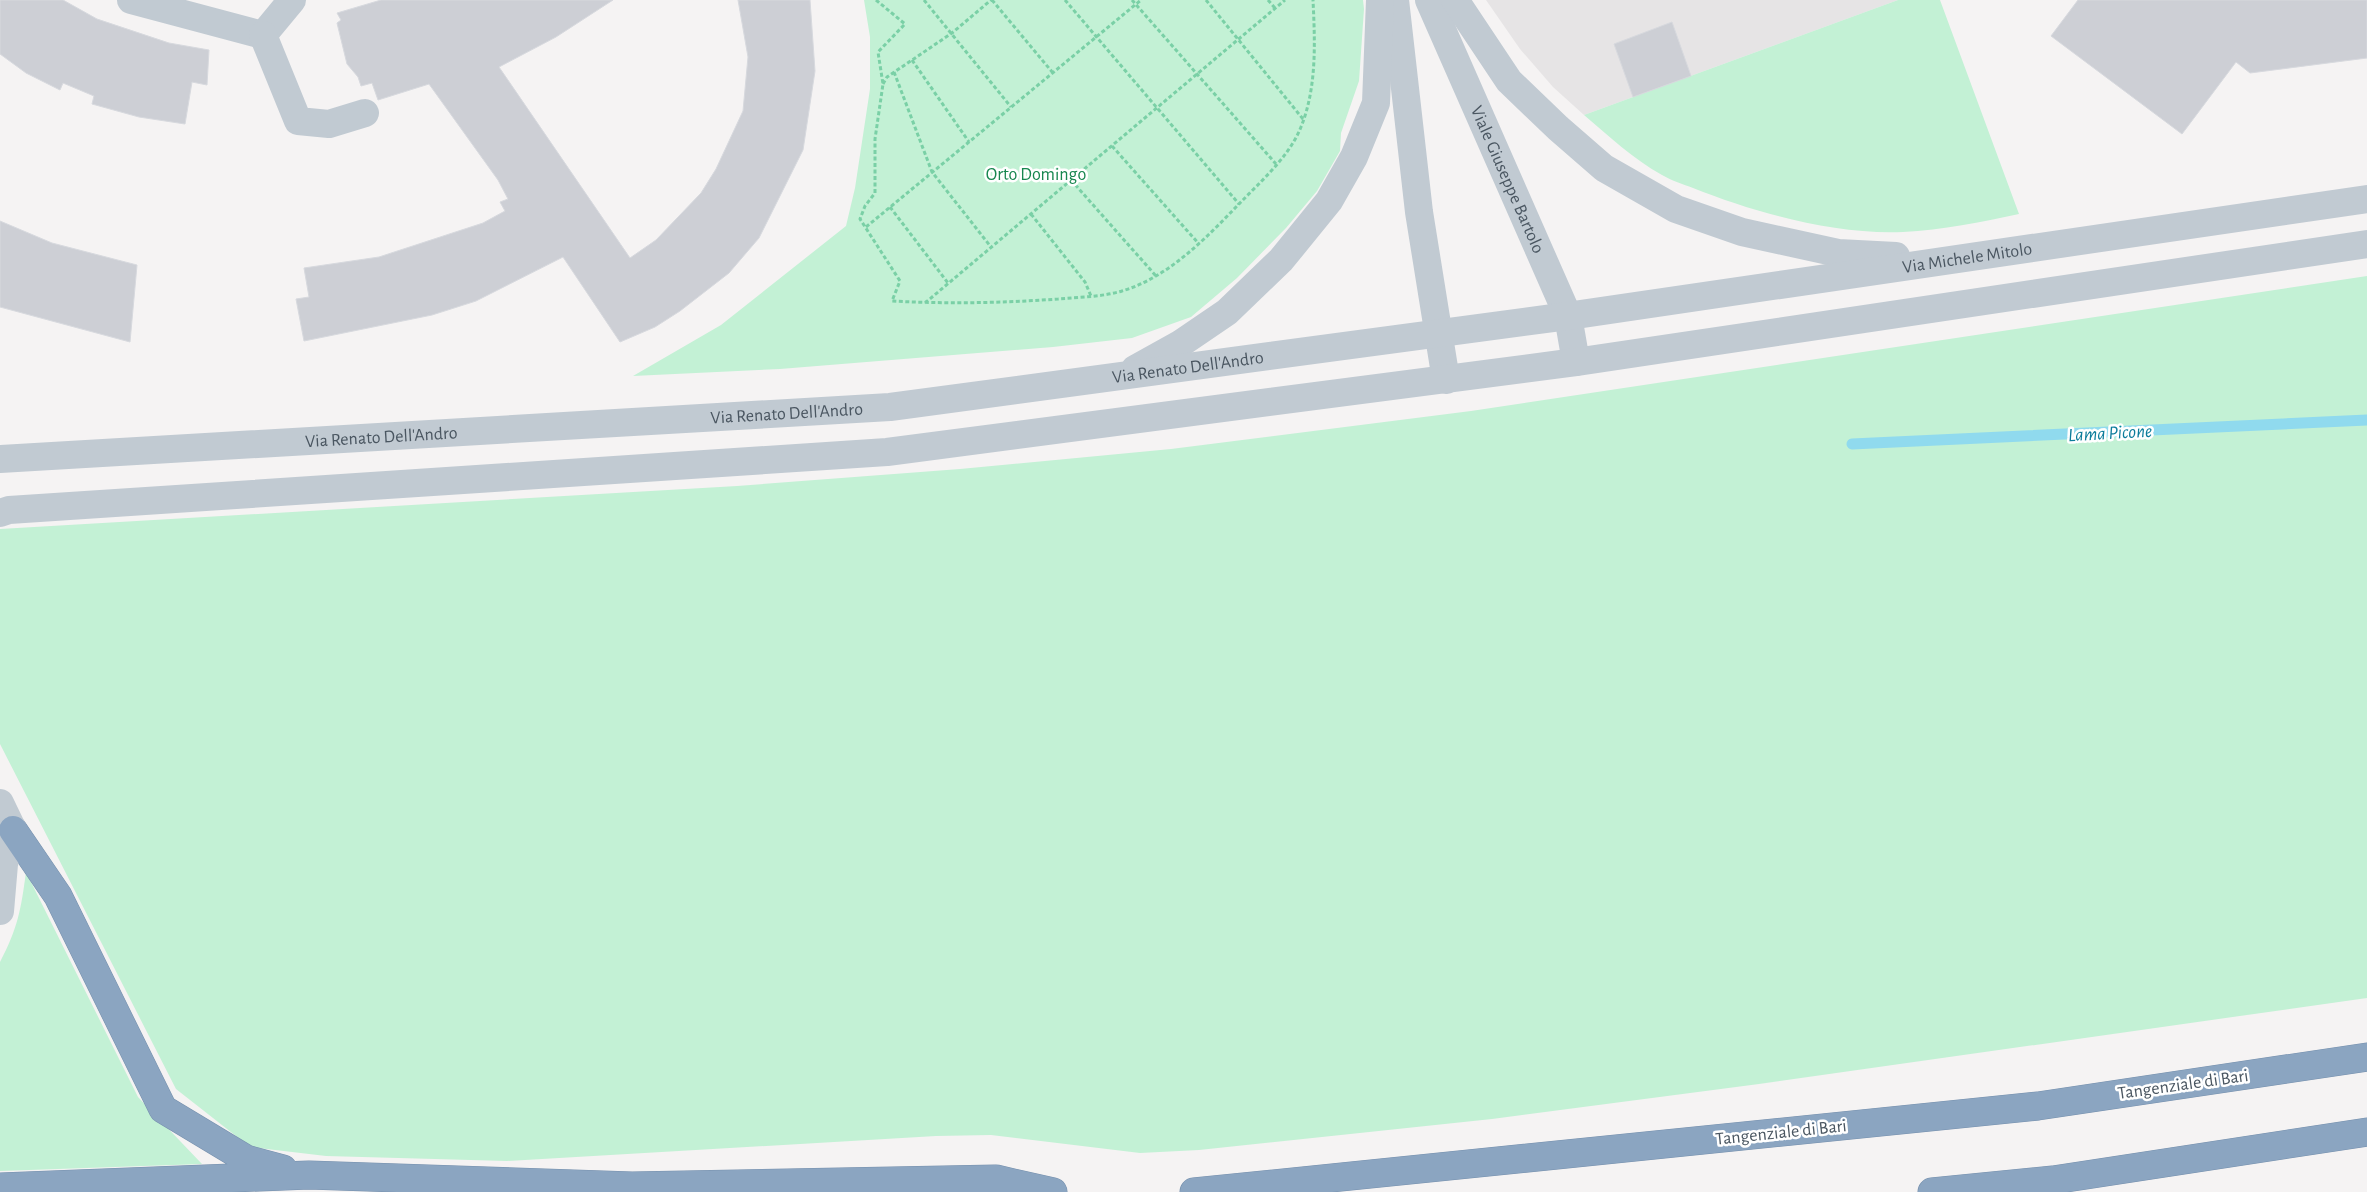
<svg xmlns="http://www.w3.org/2000/svg" width="2367" height="1192" viewBox="0 0 2367 1192" font-family="'Alegreya Sans',sans-serif">
<style>
.education{fill:#e6e4e5}
.green{fill:#c3f1d5}
.lines{fill:none;stroke-linecap:round;stroke-linejoin:round}
.stream{stroke:#90daee;stroke-width:11}
.building{fill:#cdcfd5;stroke:#d7d9de}
.highway-casing{stroke:#7690ad;stroke-width:29}
.path{stroke:#7ad0a6;stroke-width:3;stroke-dasharray:4 2.5;stroke-linecap:butt}
.minor{stroke:#c1cad2;stroke-width:28}
.highway{stroke:#8ba5c1;stroke-width:28}
.labels{text-anchor:middle;stroke-width:5;stroke-linejoin:round;paint-order:stroke}
.park-label{font-size:18px;fill:#17864f;stroke:#fff}
.street-label{font-size:18px;fill:#4a5661;stroke:#fff}
.water-label{font-size:19px;font-style:italic;fill:#0c7c9b;stroke:#fff}
</style>
<rect width="100%" height="100%" fill="#f5f3f3"/>
<!-- education -->
<path class="education" d="M1486,0H1898L1584,115L1553,87L1520,49Z"/>
<!-- green -->
<path class="green" d="M864,0H1363L1364,9L1359,81L1341,133L1340,151L1317,191L1286,228L1237,278L1191,317L1132,338L1053,347L780,369L633,376L721,325L846,226L855,188L870,89V37Z
M1898,0H1940L2019,214C1981,222 1943,230 1903,232C1835,235 1756,213 1693,188C1683,184 1672,181 1662,175C1633,159 1609,136 1584,115Z
M2367,276V998L1759,1084L1492,1119L1199,1150L1140,1153L991,1135L936,1136L507,1161L326,1156L250,1147L176,1089L0,744V529L737,486L960,469L1171,449L1471,411Z
M26,872L138,1097L202,1164L0,1171V962C18,928 21,909 26,872Z"/>
<g class="lines">
<!-- stream -->
<path class="stream" d="M1852,444L2367,420"/>
</g>
<!-- building -->
<path class="building" d="M0,0H63L97,19L169,43L209,50L207,85L192,82L185,124L139,117L92,104L94,96L63,83L60,90L26,73L0,54Z
M381,0H613L556,37L499,67L630,258L656,240L701,193L716,169L743,111L748,57L738,0H810L815,71L803,150L759,238L729,273L680,311L655,327L620,342L563,257L476,301L432,315L304,341L296,299L309,297L304,268L379,257L483,223L505,211L500,202L508,199L498,180L429,84L378,100L372,83L361,86L358,77L347,64L337,23L341,20L337,13Z
M2078,0H2367V58L2250,73L2236,62L2182,134L2051,36Z
M1672,22L1691,76L1633,97L1614,44Z
M0,221L52,243L137,265L130,342L0,307Z"/>
<g class="lines">
<!-- highway casing -->
<g class="highway-casing">
<path id="highway" d="M13,830L58,896L163,1109L246,1159L283,1169
M0,1187L309,1175L632,1186L996,1179L1053,1192
M1194,1192L2038,1106L2367,1057
M1932,1192L2053,1180L2367,1132"/>
</g>
<!-- path -->
<path class="path" d="M876,0L905,24L878,52L883,84L875,139V193L865,206L860,219L900,281L892,301C947,304 1003,303 1058,299C1079,297 1102,297 1122,291C1169,277 1206,238 1239,204C1261,181 1289,157 1301,127C1317,87 1315,42 1313,0
M924,0L1011,107
M992,0L1053,73
M1065,0L1239,204
M1132,0L1276,164
M1206,0L1303,119
M1268,0L1275,8
M912,60L969,142
M894,72L932,172L991,247
M883,84L887,77L952,33L991,0
M1112,146L1199,244
M1071,180L1156,276
M890,207L948,283
M1031,214L1085,282L1091,296
M866,227L1141,0
M925,303L1285,0"/>
<!-- minor -->
<g class="minor">
<path d="M131,0L263,35L292,0"/>
<path d="M1395,0L1419,212L1446,380"/>
<path id="s1" d="M1429,0L1568,316L1576,362"/>
<path d="M1455,0L1509,81L1558,128L1604,168L1676,209L1742,232L1838,253L1896,256"/>
<path d="M263,35L298,121L329,124L365,113"/>
<path d="M1135,369L1180,344L1227,312L1281,260L1329,201L1354,157L1376,103L1380,0"/>
<path id="s2" d="M0,459L890,407L1568,316L2367,199"/>
<path d="M0,513L9,510L887,452L1576,362L2367,244"/>
<path d="M0,803L13,830L4,864L0,911"/>
</g>
<!-- highway -->
<use href="#highway" class="highway"/>
</g>
<g class="labels">
<!-- park labels -->
<g class="park-label">
<text x="1036" y="180">Orto Domingo</text>
</g>
<!-- street labels -->
<g class="street-label">
<text dy="6" stroke="none"><textPath href="#s1" startOffset="196">Viale Giuseppe Bartolo</textPath></text>
<text dy="6" stroke="none"><textPath href="#s2" startOffset="1979">Via Michele Mitolo</textPath></text>
<text dy="6" stroke="none"><textPath href="#s2" startOffset="1192">Via Renato Dell'Andro</textPath></text>
<text dy="6" stroke="none"><textPath href="#s2" startOffset="788">Via Renato Dell'Andro</textPath></text>
<text dy="6" stroke="none"><textPath href="#s2" startOffset="382">Via Renato Dell'Andro</textPath></text>
<text transform="translate(2183 1084) rotate(-8)" y="6">Tangenziale di Bari</text>
<text transform="translate(1781 1132) rotate(-6)" y="6">Tangenziale di Bari</text>
</g>
<!-- water labels -->
<g class="water-label">
<text transform="translate(2110 432) rotate(-3)" y="7">Lama Picone</text>
</g>
</g>
</svg>
